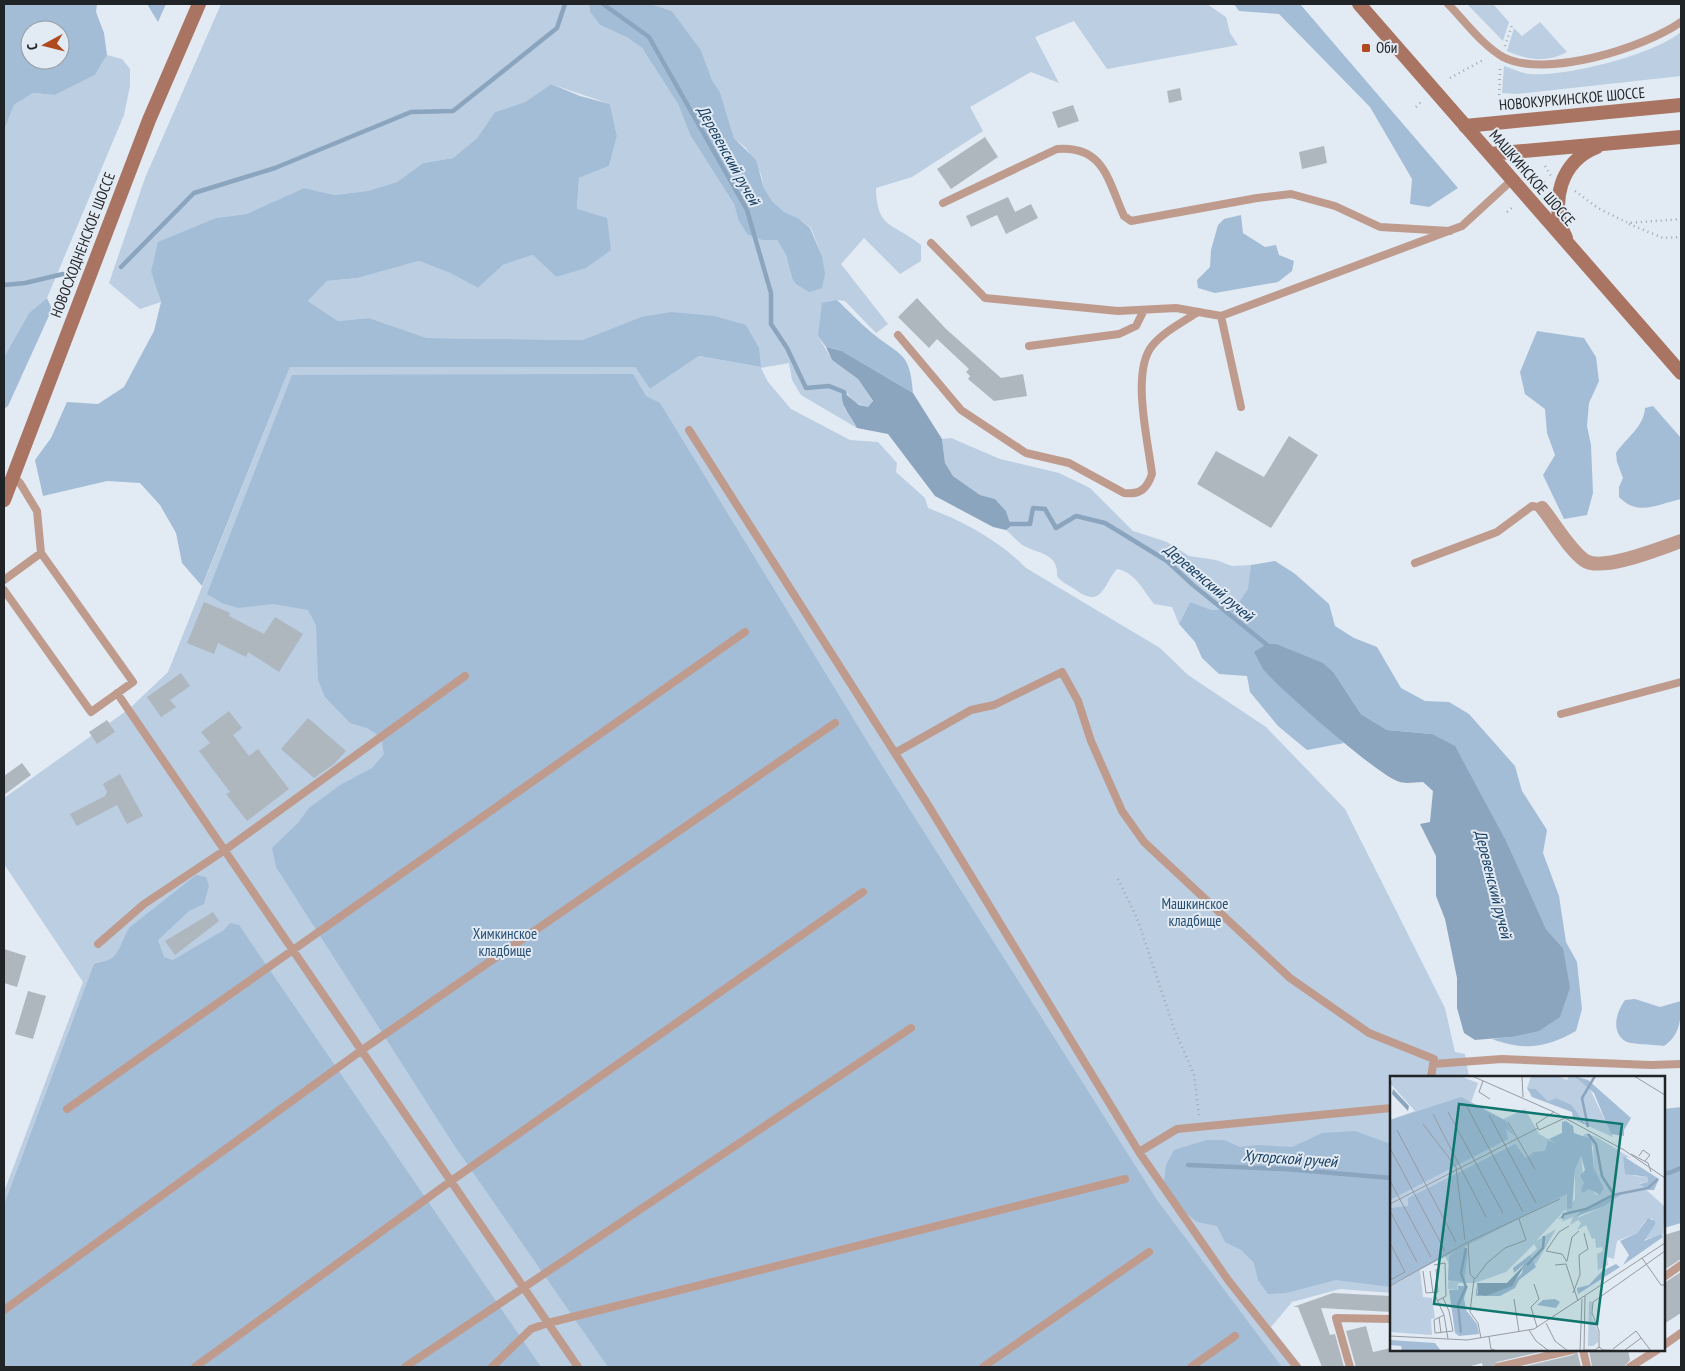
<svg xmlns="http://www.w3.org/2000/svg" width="1685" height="1371" viewBox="0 0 1685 1371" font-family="'PT Sans Narrow',sans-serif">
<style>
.green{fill:#bbcee2}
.forest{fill:#a4bdd7;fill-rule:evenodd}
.water{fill:#8ca5bf}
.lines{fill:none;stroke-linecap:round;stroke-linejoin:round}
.stream{stroke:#8ca5bf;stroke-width:4.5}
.building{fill:#aeb6be}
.path{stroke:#a1a8af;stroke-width:2.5;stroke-dasharray:1 4;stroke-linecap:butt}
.service{stroke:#bf9b8d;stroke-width:8}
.minor{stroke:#bf9b8d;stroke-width:14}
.secondary{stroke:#a97461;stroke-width:14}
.poi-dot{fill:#af491e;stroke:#e2eaf3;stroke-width:2}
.labels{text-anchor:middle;stroke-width:4;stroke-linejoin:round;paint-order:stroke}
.poi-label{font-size:15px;fill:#212427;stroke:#e2eaf3;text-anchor:start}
.street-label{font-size:15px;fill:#212427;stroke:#e2eaf3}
.park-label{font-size:15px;fill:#264e73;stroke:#e2eaf3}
.water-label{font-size:16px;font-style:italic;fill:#163d61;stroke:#e2eaf3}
.inset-river{fill:none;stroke:#8ca5bf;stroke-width:2.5}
.inset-road{fill:none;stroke:#959ba1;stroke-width:1}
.view{fill:#0f766e;fill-opacity:0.15;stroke:#0f766e;stroke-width:2.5}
.inset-edge{fill:none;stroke:#212427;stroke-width:2.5}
</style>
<rect width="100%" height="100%" fill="#e2eaf3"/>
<!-- green -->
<path class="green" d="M221,4H589L590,12L600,25L628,38L642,48L678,104L690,135L734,204L738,219L762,240H777L786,255L792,278L822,256L811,228L798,218L784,212L772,201L764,188L761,174L746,148L734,138L720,92L712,80L701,50L672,11L651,4H1207L1226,17L1230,33L1238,45L1107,69L1074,21L1035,37L1059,83L1031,72L970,107L983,131L912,177L876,188C877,230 893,222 921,245V261L900,274L864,238L841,264L888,324L876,333L845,301L837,300L818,336L832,360L858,379L873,402L868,407C859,405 853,402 847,393L844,408L857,428L801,395L792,380L789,363L761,368L768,382L791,409L850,440L878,442L897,463L896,472L925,498L928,508C963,521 1000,541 1026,568L1160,648L1188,675L1266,727L1345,809L1445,1008L1455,1052L1465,1054L1469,1077H1391V1293L1340,1289L1292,1302L1271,1327L1302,1367H4V1192L83,982L4,864V798L129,709L168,672L290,367H635L650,389L699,356L761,367L641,317L582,340L427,338L369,318L338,321L308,301L327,281L358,278L419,261L450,273L478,288L503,265L533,255L556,277L577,209L579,178L609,166L617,136L610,104L551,84L525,102L495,112L477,138L453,158L423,163L397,182L367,191L335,195L304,188L246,214L216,218L151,272L161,302L140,309L109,283L145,178Z
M1467,4H1493L1509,22L1503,41Z
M1540,22L1567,52C1547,63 1527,60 1507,51L1514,28L1522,36Z
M1681,32V76L1517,94L1502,93L1504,66C1513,69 1521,73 1530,74C1566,77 1653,55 1681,32Z
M107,55L122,59L130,69V86L124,115L47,298L29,313L4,357V130L14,105L33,93L55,95L95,75Z
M951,438L1000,459L1059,473L1090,488L1133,531L1167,542L1189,556L1216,560L1232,566L1251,565L1249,589L1235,608L1212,610L1190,602L1179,624L1172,607L1154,604C1143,590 1135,572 1117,569C1103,585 1102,609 1076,590C1069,585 1062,583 1057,576C1059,552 1036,554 1021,544C1016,540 1011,534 1006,530L1011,526L1006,511L995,499L980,495L953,476L945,463L942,439Z"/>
<!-- forest -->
<path class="forest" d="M4,4H97L96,12L104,33L107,55L95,75L55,95L33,93L14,105L4,130ZM30,30H60V60H30Z
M147,4H166L158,22Z
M589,4H651L672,11L701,50L712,80L720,92L734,138L756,160L764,188L772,201L784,212L798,218L810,228L822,256L825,274L822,288L809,292L796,284L792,278L786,255L777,240H762L747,234L738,219L734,204L690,135L678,104L642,48L628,38L600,25L590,12Z
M1234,4H1300L1458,188L1429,207L1410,204L1412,179L1370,107L1279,14L1239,11Z
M551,84L580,96L610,104L617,136L609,166L579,178L577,209L607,218L611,250L586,268L556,277L533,255L503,265L478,288L450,273L419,261L358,278L327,281L308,301L338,321L369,318L427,338L582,340L641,317L671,312L714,316L746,325L759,348L761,367L699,356L650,389L635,367H290L202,586L182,563L176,533L160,505L140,483L107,481L43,496L35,460L51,438L67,402L98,404L124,387L154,331L161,302L151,272L158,242L216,218L246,214L304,188L335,195L367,191L397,182L423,163L453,158L477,138L495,112L525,102Z
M1241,215L1243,233L1265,247L1276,245L1279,255L1294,261L1292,271L1278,282L1215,293L1198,288L1197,280L1210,267L1211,250L1218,225L1224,219Z
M47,298L52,309L8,406L4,409V357L29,313Z
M837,300C849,311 860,323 872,333C900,356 910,351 913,393L842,351L826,347L818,336L822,303Z
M1537,331L1584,338L1596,357L1599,381L1589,403L1587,426L1591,445L1593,493L1587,515L1564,519L1543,475L1555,455L1547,433L1545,409L1525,394L1520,372Z
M633,374L646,396L660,403L886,772L1157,1200L1282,1367H608L454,1145L276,867L272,848L298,823L309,808L340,785L372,768L384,754L381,737L367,728L350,723L325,697L318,680L316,625L308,610L273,604L238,608L222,603L207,594L292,375Z
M1653,406L1681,438V499C1658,504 1638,517 1619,497V487L1623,478L1617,462L1616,453C1626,438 1644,427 1645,408Z
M1275,561L1294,573L1329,604L1335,626L1354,638L1377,647L1401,688L1425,701L1449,702L1469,714L1515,766L1522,791L1547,830L1543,853L1559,896L1566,942L1577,962L1582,1009L1576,1031C1546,1048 1524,1051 1492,1039L1511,1037L1563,948L1546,929L1531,898L1432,734L1387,730L1361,714L1334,673L1301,705L1344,743L1307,750L1278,726L1250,692L1247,676L1219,674L1202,658L1195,642L1179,624L1190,602L1212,610L1235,608L1248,589L1251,565Z
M196,875L206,877L209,886L204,904L189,911L158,940L164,957L173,960L224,930L230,923L239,925L541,1367H4V1205L94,964C100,962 108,961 112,958C121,951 123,936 130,927Z
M1635,999L1660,1007L1681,1001C1681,1020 1680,1035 1664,1046C1657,1045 1631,1044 1627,1042C1610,1033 1616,1012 1625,1000Z
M1681,1107V1223L1664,1228V1109Z
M1355,1131L1391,1144V1287L1336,1280L1286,1293L1268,1294L1258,1280L1254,1263L1241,1250L1225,1242L1217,1226L1197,1222L1183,1211L1164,1182L1166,1165L1174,1150L1207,1140H1224L1240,1147L1258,1145L1292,1147L1322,1133Z"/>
<!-- water -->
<path class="water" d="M826,347L842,351L913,393L942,439L945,463L953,476L980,495L995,499L1006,511L1011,526L1006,530L993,527L935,496L888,434L857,428C850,415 840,406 842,391L859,405L868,407L873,401L858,379L832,360Z
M1267,644H1276L1323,663L1334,673L1361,714L1387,730L1432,734L1455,746L1506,841L1546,929L1563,948L1570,988L1560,1017L1539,1031L1511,1037L1475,1040L1464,1033L1457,1008V978L1445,919L1436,896V856L1420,824L1430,822L1433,791L1423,782C1416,782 1406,784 1400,782C1382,779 1276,686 1263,669C1260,664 1257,657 1254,652Z"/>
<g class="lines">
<!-- stream -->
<path class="stream" d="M603,4L649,37L747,210L771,293V324L787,348L806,388L829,386L844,392L845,398
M121,267L194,193L275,168L411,112L453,111L557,28L565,4
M4,285L25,283L63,274
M1007,524H1030L1033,508L1045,509L1056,528L1076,516L1105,523L1167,561L1193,585L1271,648
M1188,1165L1285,1169L1391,1178
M1664,1173H1669L1681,1168"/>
</g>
<!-- building -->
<path class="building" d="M1180,88L1182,100L1169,103L1167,91Z
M1073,105L1079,121L1058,128L1052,112Z
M985,137L998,157L951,189L937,169Z
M1324,146L1327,163L1302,169L1299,152Z
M1008,197L1015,212L1031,204L1038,218L1006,234L997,215L971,227L966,216Z
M917,298L946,329L1001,378L1023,374L1027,396L994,401L968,379L970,376L966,372L969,369L937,339L929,348L898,317Z
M1289,436L1318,455L1271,528L1197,484L1216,451L1264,477Z
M204,602L230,613L229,616L264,634L275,617L303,634L279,672L248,652L246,657L218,643L214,654L187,643Z
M181,673L190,686L170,700L176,707L161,717L147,697Z
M229,711L242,728L233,735L249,756L258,749L289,789L247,821L226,794L230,792L199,751L210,743L201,732Z
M308,718L346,751L334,764L314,778L281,749Z
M107,720L115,732L97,744L89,732Z
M22,763L31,775L4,795V776Z
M120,774L143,816L127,824L117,805L77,826L70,814L105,796L107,792L103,784Z
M213,912L219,921L175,955L165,941Z
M4,949L26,956L17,987L4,983Z
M28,991L46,996L33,1039L15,1034Z
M1681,1230V1259L1664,1270V1235Z
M1681,1272V1313L1664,1324V1283Z
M1333,1293L1391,1296V1312L1321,1308L1330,1335L1335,1334L1344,1367H1322L1298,1307H1293Z
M1366,1326L1373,1352L1391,1348V1350H1548L1497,1362L1492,1367H1483L1482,1363L1467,1367H1356L1346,1331Z
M1589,1350H1628L1630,1360L1624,1367H1592Z
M1577,1351L1581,1367H1522L1573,1355Z"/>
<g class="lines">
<!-- path -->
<path class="path" d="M1505,46L1512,25
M1500,69L1499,100L1503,108
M1450,78L1485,59
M1416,107L1421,102
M1545,166L1551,176
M1540,185L1547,179
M1575,191L1598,208L1628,223L1681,219
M1507,212L1514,206
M1629,224L1663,238L1681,237
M1118,879L1137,918L1175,1031L1194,1074L1199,1115"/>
<!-- service -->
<path class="service" d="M1448,4C1465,21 1482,45 1503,57C1545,79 1644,48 1681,22
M943,203L1057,149C1104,145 1108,181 1124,216L1131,221L1257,198L1291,194L1335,206L1380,227L1450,231
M931,243L985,298L1118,311L1176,308L1221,316
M898,335L961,410L1026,453L1069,463L1124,493C1140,495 1147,489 1152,474C1148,441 1131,372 1152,346C1163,332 1183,322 1198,312
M1029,346L1119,334L1136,326L1144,310
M1241,407L1221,316L1462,226L1512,180
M689,430L928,805L1139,1152L1228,1280L1297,1367
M1415,563L1497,532L1532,506L1542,508
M4,580L41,553
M4,590L91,712L133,682L41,553L37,511L20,483L13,476
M117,693L578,1367
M1561,714L1681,682
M895,753L971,710L994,705L1062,672L1078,701L1091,741L1122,811L1144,842L1290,978L1369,1033L1434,1059L1431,1077
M98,944L144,904L225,850L465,676
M1433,1064L1502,1059L1651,1065L1681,1064
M67,1109L745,632
M1139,1152L1177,1129L1391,1108
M1664,1277L1681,1265
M4,1310L362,1050L835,723
M1664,1345L1681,1333
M1583,1350L1587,1367
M195,1367L451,1181L863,892
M405,1367L911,1028
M492,1367L531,1329L548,1323L1125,1179
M983,1367L1149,1252
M1191,1367L1235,1336
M1350,1367L1336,1318L1391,1319
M1498,1367L1572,1350
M1630,1367L1657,1350"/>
<!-- minor -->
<path class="minor" d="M1542,508C1554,523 1569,549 1584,560C1601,573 1661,548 1681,541"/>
<!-- secondary -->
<path class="secondary" d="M1359,4L1681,373
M1465,126L1681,105
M1490,154L1681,137
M1566,238C1549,204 1560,161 1597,147
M4,500L149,120L199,4"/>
</g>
<!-- markers -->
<rect class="poi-dot" x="1361" y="43" width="10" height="10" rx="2.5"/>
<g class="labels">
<!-- poi labels -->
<g class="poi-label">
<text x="1376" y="53">Оби</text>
</g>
<!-- street labels -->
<g class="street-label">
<text transform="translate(1572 99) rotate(-5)" y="5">НОВОКУРКИНСКОЕ ШОССЕ</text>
<text transform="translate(1532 178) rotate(49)" y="5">МАШКИНСКОЕ ШОССЕ</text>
<text transform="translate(83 245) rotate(-69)" y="5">НОВОСХОДНЕНСКОЕ ШОССЕ</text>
</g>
<!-- park labels -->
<g class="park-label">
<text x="1195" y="909">Машкинское<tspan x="1195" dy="17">кладбище</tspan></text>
<text x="505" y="939">Химкинское<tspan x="505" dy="17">кладбище</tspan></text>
</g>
<!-- water labels -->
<g class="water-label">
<text transform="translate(729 155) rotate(61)" y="6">Деревенский ручей</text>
<text transform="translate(1209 582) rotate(40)" y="6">Деревенский ручей</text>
<text transform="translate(1494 884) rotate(76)" y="6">Деревенский ручей</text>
<text transform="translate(1290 1158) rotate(4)" y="6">Хуторской ручей</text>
</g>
</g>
<!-- overview -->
<g transform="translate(1390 1076)">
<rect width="275" height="275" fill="#e2eaf3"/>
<path d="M4,0H70L88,7L81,26L113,43L135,33L149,58L184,77L177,133L185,123V94L191,80L194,107L207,119L214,112L204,92L203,70L193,60L196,57L208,62L241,82L237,81L234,86L244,100L258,101L259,106L249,107L275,131L273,158L254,164L265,149L262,142L255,145L247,157L227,165L224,183L217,181L218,189L208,194L207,178L213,175L212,171L206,172L205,162L202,163L196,149L187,154L191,147L188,144L180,149L183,141L171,146L173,143H168L177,136L175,134L146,165L166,153L146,188L141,186L140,179L147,173L144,168L116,196L85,207H68L67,214L58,213L59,188L55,180L30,194L33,221L42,222L45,242L41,243L42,259L0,256V44L25,35L0,7ZM231,119L215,130L187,142L197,132ZM141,0H168L177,4L179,0H184L198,9L223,61L196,49L182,29L166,22L158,25L146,13L137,12ZM199,225L202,226V242L208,255V266L203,270H198Z" fill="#bbcee2" fill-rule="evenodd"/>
<path d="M184,0L198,4L241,42L234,54V60L221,58L204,17ZM137,12L146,13L158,25L166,22L182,29L196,49L183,43L182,36L142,21ZM71,21L116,45L124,59L116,53L118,63L0,124V44ZM176,45L183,50L184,57L201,63L204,92L214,112L210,119L199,113L193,117L191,113L194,107L190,100L195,94L191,80L185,94L182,132L177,133V118L0,209V132L18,130V122L125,68L136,82L144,76L155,75L158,64L168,69L159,63L172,57V46ZM233,80L269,103L264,114H259L249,108L258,106V101L235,98ZM222,118L231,119L215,130L185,141L193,133L217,123ZM258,142L265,145V149L254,165L271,158L273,161L233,189L239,179L230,165L247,157ZM74,169L78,177L74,206L58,204L59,180ZM140,179L146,191L129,204L125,212L110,220H86V210L88,219L96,220L123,207L132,197L134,188L124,197L123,192ZM226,188L230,191L188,218L187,212L199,209L212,195ZM68,210H78L74,222L76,234L87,248L89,258L69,260L65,257L59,214H68ZM165,223L170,226L166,232L147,229L153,224ZM0,264L45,267L51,275H12L11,270L0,269Z" fill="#a4bdd7"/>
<path d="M3,13L19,30L18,35L2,18ZM136,187L122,210L96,220L88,219L87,207H117Z" fill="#8ca5bf"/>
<path class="inset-river" d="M198,51L192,22L205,0M198,58L206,68L212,100L224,119M172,142L174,138L196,133L223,119L258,112L268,103M137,189L153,172L154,160M71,257L68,229L76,211L71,197L76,172"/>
<path class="inset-road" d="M82,0L164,36L234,74L275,102M132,0L133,21M244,0L275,19M93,5L89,16L100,23M76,29L133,136M58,36L113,137M164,36L146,48L149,54L175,42M43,38L96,141M99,39L146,127M118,46L145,93M33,48L66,91L75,164M7,54L66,166M0,72L55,175M241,78L258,87L261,96M249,80L253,74L260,79L255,85M0,105L41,181M0,128L148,52M0,135L27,186M78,166L80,198L85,203L97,187L115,172L136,164L129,143M0,167L15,196L0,204M252,182L271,209H275M177,185L182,161L189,155M177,186L172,178L156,175L169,156L179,150M44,189L55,187L56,220L47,225M165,189L176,188L188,225M33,195L36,217L48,216L46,193M40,195L43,217M84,203L80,236L88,247L91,262M144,208L149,223L141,231L147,251M0,210L76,167L170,123M44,217L54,239L58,263M183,217L190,199L189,179L198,173L194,157M53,222L59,235L63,255L45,257L44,244L54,239M124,223L129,256M49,241L51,257M156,247L165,265L178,275M139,254L146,265L159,275M0,260L77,264L144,253L275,167M99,261L101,273L107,275M209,271V255L202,237L203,226L275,175M223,273L246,255L261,275M193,274H205L209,271L213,274L237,275M235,274L251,262M190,275L192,223M194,275L195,220"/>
<path class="view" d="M69,28L232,48L207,248L44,228Z"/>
<rect width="275" height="275" class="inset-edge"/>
</g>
<!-- border -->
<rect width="1685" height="1371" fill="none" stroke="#212427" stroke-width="10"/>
<!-- north arrow -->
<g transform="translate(45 45) rotate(263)"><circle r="24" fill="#e2eaf3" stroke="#959ba1"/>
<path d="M0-4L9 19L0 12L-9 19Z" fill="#af491e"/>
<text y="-8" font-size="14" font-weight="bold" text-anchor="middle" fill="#212427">С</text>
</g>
</svg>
